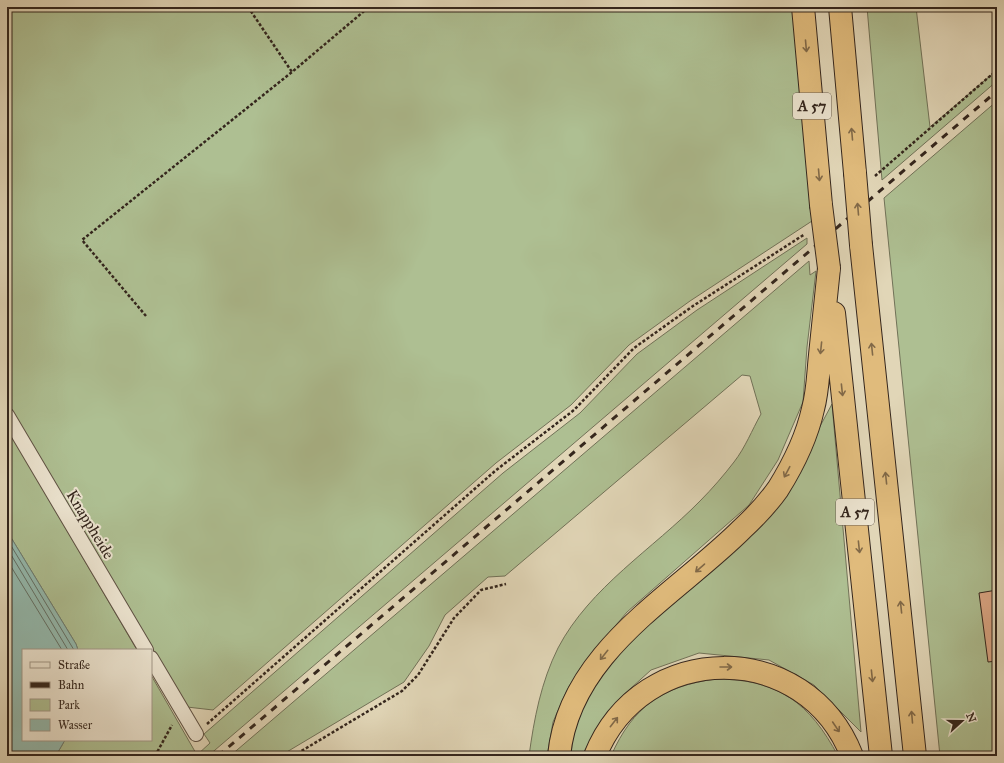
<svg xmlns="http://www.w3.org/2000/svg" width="1004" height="763" viewBox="0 0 1004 763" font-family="'IM FELL Great Primer',serif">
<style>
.green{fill:#aebf92;stroke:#717258}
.water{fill:#94b9ad;stroke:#6e7e73}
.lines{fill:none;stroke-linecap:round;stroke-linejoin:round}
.shore{stroke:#647065;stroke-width:1}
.building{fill:#dba785;stroke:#34261d}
.street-casing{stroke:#5f5244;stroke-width:16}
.highway-casing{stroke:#34261d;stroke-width:24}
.path{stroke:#34261d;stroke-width:2.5;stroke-dasharray:3 2;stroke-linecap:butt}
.street{stroke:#ece4d0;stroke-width:14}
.highway{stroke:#e0bb7c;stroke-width:22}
.rail{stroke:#34261d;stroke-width:3;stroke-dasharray:7 7;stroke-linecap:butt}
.highway-bridge-casing{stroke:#34261d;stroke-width:24;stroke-linecap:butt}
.highway-bridge{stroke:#e0bb7c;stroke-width:22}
.oneway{stroke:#816948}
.labels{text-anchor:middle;stroke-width:4;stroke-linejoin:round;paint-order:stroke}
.shield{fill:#ece4d0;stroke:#6b5f53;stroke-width:1}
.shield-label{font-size:15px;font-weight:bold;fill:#34261d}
.street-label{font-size:16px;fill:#34261d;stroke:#ece4d0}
</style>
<rect width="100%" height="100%" fill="#e1d6b7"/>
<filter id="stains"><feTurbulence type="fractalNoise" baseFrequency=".005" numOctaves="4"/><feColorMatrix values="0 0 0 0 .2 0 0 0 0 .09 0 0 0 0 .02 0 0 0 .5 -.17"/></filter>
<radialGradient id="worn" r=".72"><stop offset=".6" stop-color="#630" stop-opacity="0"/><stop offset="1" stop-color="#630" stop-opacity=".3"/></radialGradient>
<!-- green -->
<path class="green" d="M7,7H793L812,221L690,301L629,345L571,405L496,463L213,710L187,707L7,403Z
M867,7H916L930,127L997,70V81L882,180Z
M997,101V756H940L884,198Z
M807,238V244L208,756H53L58,752L65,740H151V675L197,755L210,743L204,734L503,473L580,413L637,354L697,310Z
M809,261L810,275L816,271L807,347L803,402L778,460L749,505L627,612L583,664L567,690L553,722L547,756H529C534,719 541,682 558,648C590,587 653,549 700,501C712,489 724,475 734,462C745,448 752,430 761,414L750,376L742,375L505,576L488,577L445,615L429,646L404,682L280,756H230Z
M832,404L861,732L814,685L769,660L699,653L651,670L620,698L590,756H571L573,733L596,673L810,445Z
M7,428L137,650H78L76,644L7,531Z
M716,679C778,679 810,703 838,756H611C633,706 663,686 716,679Z"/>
<!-- water -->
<path class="water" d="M7,531L76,644L78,650H23V740H65L58,752L53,756H7Z"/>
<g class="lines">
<!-- shore -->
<path class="shore" d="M7,539L74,650
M7,548L68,650
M7,560L62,650"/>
</g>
<!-- building -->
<path class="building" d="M997,590V661L988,662L979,593Z"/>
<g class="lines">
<!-- street casing -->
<g class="street-casing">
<path id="street" d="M7,415L146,650
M151,658L196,734"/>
</g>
<!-- highway casing -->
<g class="highway-casing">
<path id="highway" d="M803,7L821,205
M840,7L855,173
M861,245L915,756
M834,313L881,756
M559,756C569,651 675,596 742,529C755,517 768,503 778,489C793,465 807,436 813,409C818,391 818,373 820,355C823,326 826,297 829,268
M595,756C642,639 806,638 852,756"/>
</g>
<!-- path -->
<path class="path" d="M248,7L292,72
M875,176L997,70
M146,316L82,240L292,72L369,7
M207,724L495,471L574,410L634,348L693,306L805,234
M155,756L172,725
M293,756L402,691L418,675L454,618L481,590L506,584"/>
<!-- street -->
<use href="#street" class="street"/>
<!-- highway -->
<use href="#highway" class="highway"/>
<!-- rail -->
<path class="rail" d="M218,756L997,91"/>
<!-- highway-bridge casing -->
<g class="highway-bridge-casing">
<path id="highway-bridge" d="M855,173L861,245
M821,205L829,268"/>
</g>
<!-- highway-bridge -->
<use href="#highway-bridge" class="highway-bridge"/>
</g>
<!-- one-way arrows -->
<defs><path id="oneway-shaft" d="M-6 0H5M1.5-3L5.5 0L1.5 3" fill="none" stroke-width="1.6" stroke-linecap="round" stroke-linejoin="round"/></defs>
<g class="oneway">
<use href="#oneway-shaft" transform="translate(806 46) rotate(85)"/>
<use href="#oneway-shaft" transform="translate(852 134) rotate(-95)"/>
<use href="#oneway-shaft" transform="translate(819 175) rotate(85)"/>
<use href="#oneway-shaft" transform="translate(858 209) rotate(-95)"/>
<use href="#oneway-shaft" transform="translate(821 348) rotate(96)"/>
<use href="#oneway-shaft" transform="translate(872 349) rotate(-96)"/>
<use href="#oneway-shaft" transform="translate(842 390) rotate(84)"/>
<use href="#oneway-shaft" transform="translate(787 472) rotate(118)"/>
<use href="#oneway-shaft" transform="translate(886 478) rotate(-96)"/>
<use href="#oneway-shaft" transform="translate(859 547) rotate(84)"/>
<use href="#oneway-shaft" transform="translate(700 568) rotate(139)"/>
<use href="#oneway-shaft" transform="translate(901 607) rotate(-96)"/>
<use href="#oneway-shaft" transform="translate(604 655) rotate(129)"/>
<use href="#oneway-shaft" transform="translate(726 667)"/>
<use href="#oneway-shaft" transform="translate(872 676) rotate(84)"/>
<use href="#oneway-shaft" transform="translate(912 717) rotate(-95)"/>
<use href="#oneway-shaft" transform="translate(614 722) rotate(-52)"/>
<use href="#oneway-shaft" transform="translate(836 727) rotate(56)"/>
</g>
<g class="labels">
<!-- shield labels -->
<g class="shield">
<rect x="793" y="93" width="38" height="26" rx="3"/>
<rect x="836" y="499" width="38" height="26" rx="3"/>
</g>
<g class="shield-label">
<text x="812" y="111">A 57</text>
<text x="855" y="517">A 57</text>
</g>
<!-- street labels -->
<g class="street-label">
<text transform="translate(91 524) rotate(59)" y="6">Knappheide</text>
</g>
</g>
<!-- margin -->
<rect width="1004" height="763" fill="none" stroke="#e1d6b7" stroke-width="24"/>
<rect x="8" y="8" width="988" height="747" fill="none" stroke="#34261d" stroke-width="2"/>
<rect x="12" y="12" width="980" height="739" fill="none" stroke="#34261d"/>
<!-- legend -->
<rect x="22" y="649" width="130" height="92" fill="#ece4d0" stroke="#a29888"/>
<rect x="30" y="662" width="20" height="6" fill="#ece4d0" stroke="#a29888"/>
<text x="58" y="669" font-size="12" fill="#34261d">Straße</text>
<rect x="30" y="682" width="20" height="6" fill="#34261d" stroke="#a29888"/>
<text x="58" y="689" font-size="12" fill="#34261d">Bahn</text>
<rect x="30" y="699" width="20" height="12" fill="#aebf92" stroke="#a29888"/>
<text x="58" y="709" font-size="12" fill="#34261d">Park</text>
<rect x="30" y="719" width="20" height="12" fill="#94b9ad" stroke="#a29888"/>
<text x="58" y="729" font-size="12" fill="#34261d">Wasser</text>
<!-- north arrow -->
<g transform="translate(962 721) rotate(69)" stroke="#ece4d0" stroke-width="3" paint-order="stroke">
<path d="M0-3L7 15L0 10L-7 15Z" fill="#34261d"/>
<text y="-6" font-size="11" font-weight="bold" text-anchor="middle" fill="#34261d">N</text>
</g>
<rect width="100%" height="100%" filter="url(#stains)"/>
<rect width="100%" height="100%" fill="url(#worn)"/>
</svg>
